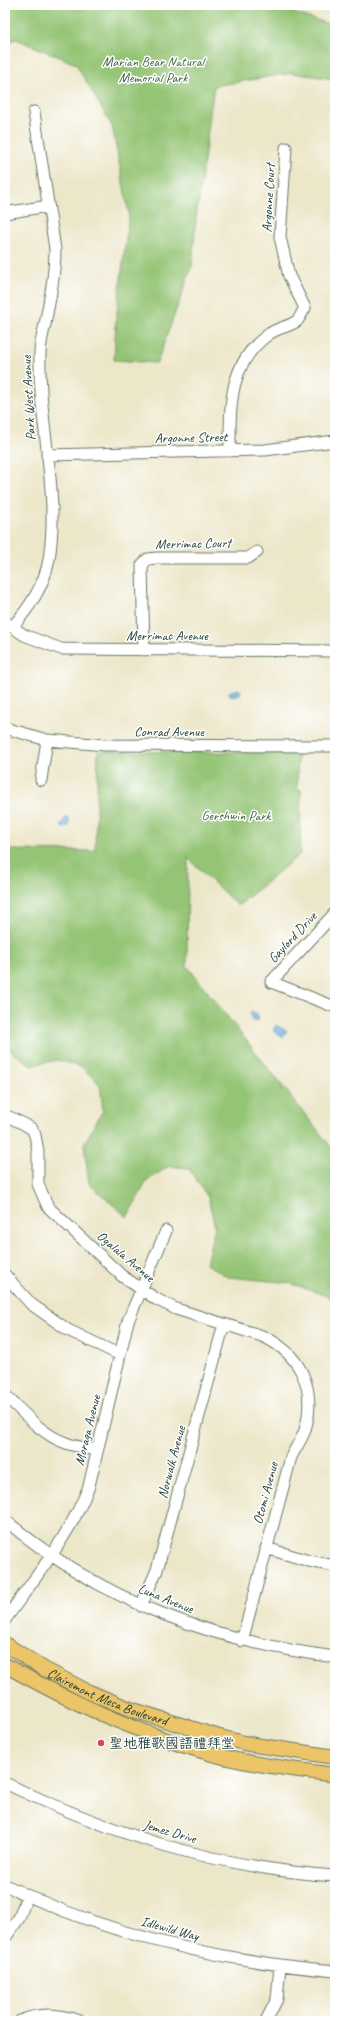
<svg xmlns="http://www.w3.org/2000/svg" width="340" height="2026" viewBox="0 0 340 2026" font-family="Caveat,'LXGW WenKai TC',sans-serif">
<style>
.green{fill:#94c474;stroke:#5a8054}
.water{fill:#6faee2;stroke:#47768b}
.lines{fill:none;stroke-linecap:round;stroke-linejoin:round}
.minor-casing{stroke:#677868;stroke-width:13}
.major-casing{stroke:#677868;stroke-width:16}
.minor{stroke:#fff;stroke-width:11}
.major{stroke:#ecc569;stroke-width:14}
.poi-dot{fill:#d1495b;stroke:#fff;stroke-width:1.5}
.labels{text-anchor:middle;stroke-width:3;stroke-linejoin:round;paint-order:stroke}
.park-label{font-size:14px;fill:#426647;stroke:#fff}
.street-label{font-size:14px;fill:#1f3d34;stroke:#fff}
.poi-label{font-size:14px;fill:#1f3d34;stroke:#fff;text-anchor:start}
</style>
<rect width="100%" height="100%" fill="#fff"/>
<filter id="ink" filterUnits="userSpaceOnUse"><feTurbulence type="fractalNoise" baseFrequency=".025" numOctaves="2"/><feDisplacementMap in="SourceGraphic" scale="8" xChannelSelector="R" yChannelSelector="G"/><feConvolveMatrix kernelMatrix="1 2 1 2 8 2 1 2 1" color-interpolation-filters="sRGB"/></filter>
<filter id="wash" filterUnits="userSpaceOnUse"><feTurbulence type="fractalNoise" baseFrequency=".012" numOctaves="4" result="noise"/><feDisplacementMap in="SourceGraphic" scale="16" xChannelSelector="R" yChannelSelector="G"/><feGaussianBlur stdDeviation="0.9" result="paint"/><feColorMatrix in="noise" values="0 0 0 0 0 0 0 0 0 0 0 0 0 0 0 0 0 1.4 0 .05"/><feComposite in="paint" operator="in"/></filter>
<g filter="url(#wash)">
<rect width="100%" height="100%" fill="#ede7ca"/>
<!-- green -->
<path class="green" d="M5,5H269L335,26V79L292,73L214,86L196,219L192,266L157,363L114,360L116,320L129,214L112,126L76,64L16,39L5,43Z
M98,751L298,753L297,790H301L300,854L238,906L188,858L187,966L335,1152V1299L290,1283L228,1277L206,1264L215,1227L208,1197L188,1168L169,1166L147,1181L127,1217L89,1184L84,1144L103,1110L100,1085L82,1067L58,1060L31,1065L5,1047V850L95,851Z"/>
<!-- water -->
<path class="water" d="M238,689L241,691L240,694L234,696L230,695L229,692Z
M66,817L69,818V826L63,828L61,825Z
M250,1012H254L258,1015V1021H252Z
M276,1025L287,1031L283,1037L273,1031Z"/>
</g>
<g filter="url(#ink)">
<g class="lines">
<!-- minor casing -->
<g class="minor-casing">
<path id="minor" d="M5,213L48,206
M230,451C230,407 228,363 269,334C277,328 288,327 297,321C300,318 302,312 305,308L289,276L280,237L286,148
M47,455L265,450L335,441
M5,622L24,635L61,649L335,651
M12,627C29,609 45,584 49,559C60,491 38,422 40,354C40,344 43,333 45,324C50,299 55,274 55,249L34,112
M144,650L142,565L148,559L157,558H248L257,552
M5,728L47,740L105,745L335,746
M41,780L47,740
M335,913L271,982L335,1007
M5,1115L24,1124L32,1129L35,1135L38,1151V1184L48,1207L122,1276L156,1299L176,1309L262,1336C300,1353 317,1388 305,1430C302,1439 295,1449 291,1457L242,1641
M5,1275L31,1304L68,1330L120,1355
M5,1395C23,1412 42,1435 66,1443C76,1447 87,1448 97,1450
M5,1520C101,1601 212,1641 335,1657
M266,1548L309,1561L335,1566
M141,1606L157,1570L224,1324
M5,1620C35,1577 70,1536 89,1486L128,1321L166,1231
M5,1783C112,1834 216,1868 335,1876
M5,1885C109,1936 221,1961 335,1971
M5,1938L19,1918L27,1896
M20,2021C41,2012 58,2014 80,2021
M266,2021L277,1999L280,1966"/>
</g>
<!-- major casing -->
<g class="major-casing">
<g id="major">
<path id="s1" d="M5,1644L44,1669L89,1692L130,1709L216,1736L248,1744L335,1757"/>
<path d="M5,1665C70,1702 140,1734 212,1754C252,1765 294,1769 335,1775"/>
</g>
</g>
<!-- minor -->
<use href="#minor" class="minor"/>
<!-- major -->
<use href="#major" class="major"/>
</g>
</g>
<!-- markers -->
<circle class="poi-dot" cx="101" cy="1743" r="4"/>
<g class="labels">
<!-- park labels -->
<g class="park-label">
<text x="153" y="66">Marian Bear Natural<tspan x="153" dy="16">Memorial Park</tspan></text>
<text x="236" y="820">Gershwin Park</text>
</g>
<!-- street labels -->
<g class="street-label">
<text transform="translate(268 198) rotate(-87)" y="5">Argonne Court</text>
<text transform="translate(28 398) rotate(-93)" y="5">Park West Avenue</text>
<text transform="translate(191 437) rotate(-1)" y="5">Argonne Street</text>
<text transform="translate(193 543) rotate(-1)" y="5">Merrimac Court</text>
<text x="167" y="640">Merrimac Avenue</text>
<text x="169" y="736">Conrad Avenue</text>
<text transform="translate(292 937) rotate(-47)" y="5">Gaylord Drive</text>
<text transform="translate(126 1256) rotate(40)" y="5">Ogalala Avenue</text>
<text transform="translate(87 1430) rotate(-76)" y="5">Moraga Avenue</text>
<text transform="translate(171 1462) rotate(-75)" y="5">Norwalk Avenue</text>
<text transform="translate(265 1493) rotate(-75)" y="5">Otomi Avenue</text>
<text transform="translate(166 1598) rotate(22)" y="5">Luna Avenue</text>
<text dy="5" stroke="none"><textPath href="#s1" startOffset="116">Clairemont Mesa Boulevard</textPath></text>
<text transform="translate(170 1831) rotate(16)" y="5">Jemez Drive</text>
<text transform="translate(170 1928) rotate(15)" y="5">Idlewild Way</text>
</g>
<!-- poi labels -->
<g class="poi-label">
<text x="109" y="1748">聖地雅歌國語禮拜堂</text>
</g>
</g>
<!-- margin -->
<rect width="340" height="2026" fill="none" stroke="#fff" stroke-width="20"/>
</svg>
